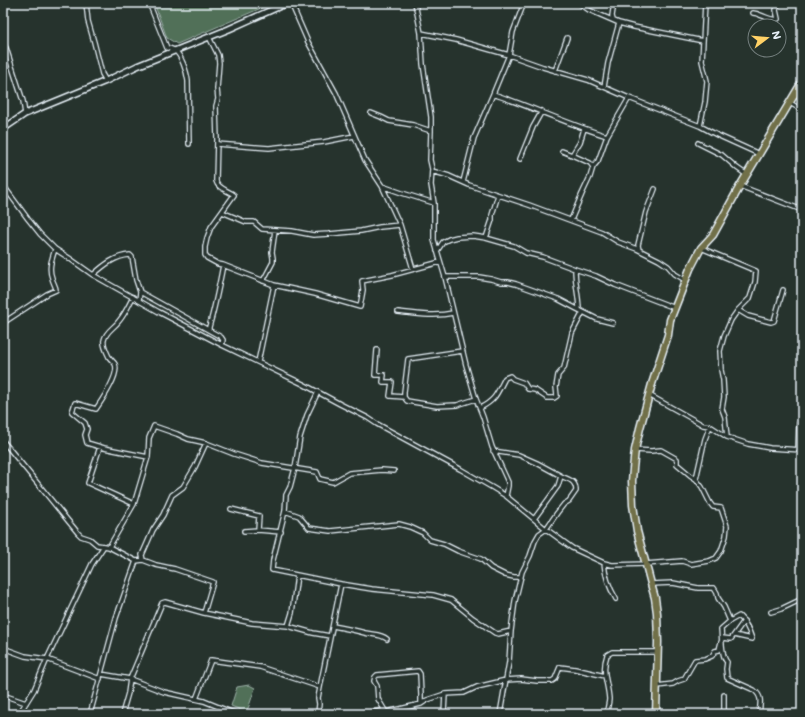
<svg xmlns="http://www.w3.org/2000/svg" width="805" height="717" viewBox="0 0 805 717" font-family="Mali,sans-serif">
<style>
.green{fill:#517058;stroke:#9cb0a8}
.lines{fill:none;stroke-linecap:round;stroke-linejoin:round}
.street-casing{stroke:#e8f1f8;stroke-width:6}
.secondary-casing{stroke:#e8f1f8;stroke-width:8}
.highway-casing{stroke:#e8f1f8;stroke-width:9}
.street{stroke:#26332d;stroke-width:3.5}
.secondary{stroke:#26332d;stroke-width:5}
.highway{stroke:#71704a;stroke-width:6}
</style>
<rect width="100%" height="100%" fill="#26332d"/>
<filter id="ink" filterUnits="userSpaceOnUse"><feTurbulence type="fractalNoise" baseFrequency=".025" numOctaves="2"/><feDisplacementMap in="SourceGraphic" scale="8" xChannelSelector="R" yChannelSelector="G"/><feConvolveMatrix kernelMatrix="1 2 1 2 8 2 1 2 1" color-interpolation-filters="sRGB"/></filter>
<g filter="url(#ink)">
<!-- green -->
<path class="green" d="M154,3H273L177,44L167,38Z
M249,685L255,688L249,706L246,712L231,706L237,687Z"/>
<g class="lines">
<!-- street casing -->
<g class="street-casing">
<path id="street" d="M86,3L88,21L94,42L102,74L106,81
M149,3L167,48C170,48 172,49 174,50C181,54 187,72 188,81L189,144
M291,3L308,42L336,93L365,160L382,186L400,225L413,269
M415,3L421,33L423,64L431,117V131L430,160L432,169L431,185L434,203V240L445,277L466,365L476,399L483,417L492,447L508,482V486L506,496
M579,3L589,10L619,23L634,27L703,41
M753,13C753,13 760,14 760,15C767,17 771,21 778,19L776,10L779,3
M613,20L612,16L614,3
M421,33L456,40L509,55L543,67L588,80L629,98L700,126L717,135L759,154
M209,37L218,55L219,63L217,89L218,99L216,106L217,139L216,181C218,189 228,190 234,195L211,227L207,238L205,247V255L207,258L218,264L223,265L274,285L315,294L360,307L363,290L362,281L392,275L440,262
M3,43L6,48L23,101L25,114
M555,71L567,38
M604,87L608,63L619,23
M493,94C532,107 568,124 607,136
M790,103L802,110
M371,113L381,117L389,121L413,125L431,131
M700,126L705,102L707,81L702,61L705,3
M584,129L580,142L572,155L590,163L593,167
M698,143L722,155L737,168L747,175
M217,144L269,148L324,142L354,136
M562,151L572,155
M520,159L533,127L542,111
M432,171L449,176L469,185L529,205L602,232L618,242L637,249L659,260L668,266L675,274L685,280
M463,182L474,138L493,94L509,55L513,32L524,3
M3,185L28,219L40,234L55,249L69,258L93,275L159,312L222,345L303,384L340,404L368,418L377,424L460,469L493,488L506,496L546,529L572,548L604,563L612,565L646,564L682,561L691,564L709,561L716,558L721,551L726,536L727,526L721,508L713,507L710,503L702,487L696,479L690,475L677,464V459L661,450L651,451L635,450
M382,186L402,193L434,203
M740,186L802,210
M222,212L246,222H254L262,229L292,231L313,235L329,234L361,231L380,227L400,225
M571,220L582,194L590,177L593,167L598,161L607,136L629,98
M486,238L492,220V215L498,195
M701,248L756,271L755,282L750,298L738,310L731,320L724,336L720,351L721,370L723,380L724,397L722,409L725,417L727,437
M639,250L638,245L646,212L655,189
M437,251L443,242L449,239L457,237L473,236L486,238L514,246L526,253L543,257L575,269L596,276L615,285L675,308
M575,269C575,284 579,297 579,310
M93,275C104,265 115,256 130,255L132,257L136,280L140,292L139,300
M445,277H479L491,279L501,282H508L516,284L558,299L579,310L597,319L613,323
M263,281L273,262V258L272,252L275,230
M140,292L221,337L223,340L222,345
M133,297C129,305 125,314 119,321C114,328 106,331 104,340C103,344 107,353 109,357C111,360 114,362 115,364C120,374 102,400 96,409L75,403L72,412L85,423L87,429L85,435L87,443L104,448L148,457L149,438L154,426L177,434L188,439L206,443L234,454L262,463L317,472L320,479L333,482L349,473L382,470L394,471
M738,310L748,316L771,322L774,321L783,290
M398,312C416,314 435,317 453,313
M3,323L47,294L56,290C56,286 53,283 52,278C48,268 52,259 55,249
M209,330V327C215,307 219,286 223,265
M377,350L375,375H384L383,382H392L390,396L404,397
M462,351L408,359L404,392V397L407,401L437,406L457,405L476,399
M258,362L274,285
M318,392L307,415L300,437L295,468L290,487L286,495L285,511L273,560L272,570L341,584L372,589L433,595L451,600L473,618L495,633L498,634L511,631
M649,395L703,425L710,426L727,437L748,444L770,448L802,450
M480,408C496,400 497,393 505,378L510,376L513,379L524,383L528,389L535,390L547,398H554L557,396L556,387L558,375L564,368L572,333L583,312
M3,441L78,533L81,536L90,539L97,545L104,546
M100,447L88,483L134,504
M798,450L799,423L802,421
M493,451L519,455L537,463L561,476L558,486L534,519
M696,479L705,439L710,426
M231,509L259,516L258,530
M285,511L299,516L309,528L330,531L399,524L410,527L423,533L430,540L444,544L458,551L481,559L491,568L505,575L514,577H521
M244,531L258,530L281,532
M109,547L134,504L148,457
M143,560L142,555L153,530L163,515L172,495L183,487L195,467L206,443
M604,563C605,577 609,587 616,599
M297,575L292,613L288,626L313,633L330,636
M651,584L673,583L698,588H714L717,593L718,598L724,607L730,621
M771,612L781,609L802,599
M204,613L252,623L288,626
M333,626C344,628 354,630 365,633C373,635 381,634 387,639
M734,635L744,621
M722,638L731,639L734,635L752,639C749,630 746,622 739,616L730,621L721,629C722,638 721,656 727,662L726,669L727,678L754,690C763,697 760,704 759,714
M3,648L25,656L47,659L100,679
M101,674L130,679L164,692L204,701L231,712L240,714
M657,686L673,684L678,681L684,679L695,660L705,659L712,656L715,651L719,650L721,642
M3,695L26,703
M196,699L211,660L260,667L320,687
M19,714L34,690L47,659L92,564L104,546L109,547L136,561L143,560L156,565L175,569L213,582L204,613L165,602L162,603L130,679L128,693L122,714
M90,714L116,618L136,561
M318,714V713L319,704L318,698L322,677L341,584
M363,714L381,711L386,712L400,709L421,704L427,700L445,694L464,693L477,687L506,680L521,679L537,681H552L555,679L560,667L575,669L605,676
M387,714L378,699L377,686L374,681L375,677L377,675L418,671L420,674L421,695V704
M444,714L445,694
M500,714L509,662L511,631L515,601L522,572L530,556L535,541L539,534L546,529L557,513L564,504L569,501L576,491C576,480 569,480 561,476
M608,714C606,708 609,705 609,699C608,682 601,672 607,655L612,652H657
M722,714L724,713V695"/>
</g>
<!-- secondary casing -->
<g class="secondary-casing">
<path id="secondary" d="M3,129L25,114L106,81L137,66L229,29L287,3"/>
</g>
<!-- highway casing -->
<g class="highway-casing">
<path id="highway" d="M656,714L658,642L657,613L655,598L651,584L637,531L633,505L632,481L633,469L635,450L640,428L652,384L668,335L670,320L690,269L701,248L713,235L740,186L802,82"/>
</g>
<!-- street -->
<use href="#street" class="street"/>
<!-- secondary -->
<use href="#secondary" class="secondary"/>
<!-- highway -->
<use href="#highway" class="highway"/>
</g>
</g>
<!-- margin -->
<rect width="805" height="717" fill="none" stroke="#26332d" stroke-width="16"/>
<rect x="8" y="8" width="789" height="701" fill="none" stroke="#e8f1f8" stroke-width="1.5" filter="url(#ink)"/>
<!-- north arrow -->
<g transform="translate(767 38) rotate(74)"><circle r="19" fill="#26332d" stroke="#747f7e"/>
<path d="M0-3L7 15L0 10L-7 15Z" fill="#ffd166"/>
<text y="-6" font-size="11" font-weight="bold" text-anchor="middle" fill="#e8f1f8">N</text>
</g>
</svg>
